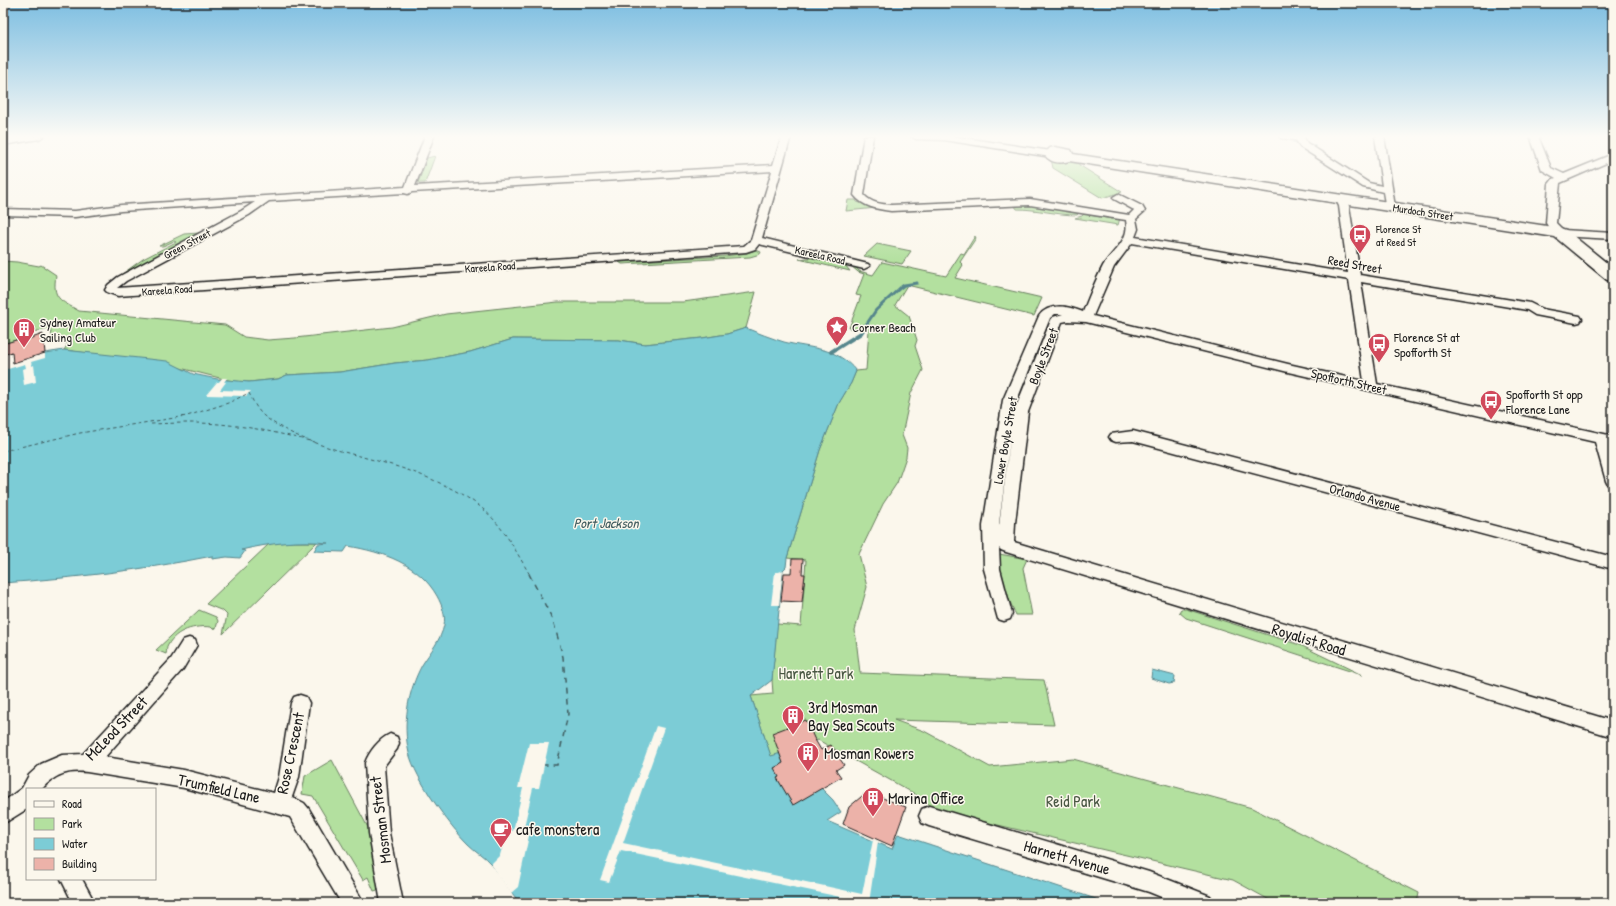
<svg xmlns="http://www.w3.org/2000/svg" width="1616" height="906" viewBox="0 0 1616 906" font-family="'Patrick Hand',sans-serif">
<style>
.green{fill:#b3e09f;stroke:#687e5e}
.water{fill:#7cccd6;stroke:#56868c}
.pier{fill:#fbf7ec}
.lines{fill:none;stroke-linecap:round;stroke-linejoin:round}
.stream-far1{stroke:#56868c;stroke-width:3}
.stream{stroke:#56868c;stroke-width:4}
.ferry-far1{stroke:#3e5a5d;stroke-width:1;stroke-dasharray:3.5 3;stroke-linecap:butt}
.ferry{stroke:#3e5a5d;stroke-width:1.5;stroke-dasharray:6 5;stroke-linecap:butt}
.building{fill:#ecb2a9;stroke:#1c1c1c}
.minor-casing{stroke:#1c1c1c;stroke-width:3}
.secondary-casing{stroke:#1c1c1c;stroke-width:3}
.minor{fill:#fbf7ec;fill-rule:evenodd}
.secondary{fill:#fbf7ec;fill-rule:evenodd}
.labels{text-anchor:middle;stroke-width:3;stroke-linejoin:round;paint-order:stroke}
.far-street-label{font-size:11px;fill:#1c1c1c;stroke:#fbf7ec}
.far-poi-label{font-size:11px;fill:#1c1c1c;stroke:#fbf7ec;text-anchor:start}
.street-label{font-size:13px;fill:#1c1c1c;stroke:#fbf7ec}
.poi-label{font-size:13px;fill:#1c1c1c;stroke:#fbf7ec;text-anchor:start}
.water-label{font-size:14px;font-style:italic;fill:#3e5a5d;stroke:#fbf7ec}
.near-street-label{font-size:16px;fill:#1c1c1c;stroke:#fbf7ec}
.near-park-label{font-size:16px;fill:#495743;stroke:#fbf7ec}
.near-poi-label{font-size:16px;fill:#1c1c1c;stroke:#fbf7ec;text-anchor:start}
</style>
<rect width="100%" height="100%" fill="#fbf7ec"/>
<filter id="ink" filterUnits="userSpaceOnUse"><feTurbulence type="fractalNoise" baseFrequency=".025" numOctaves="2"/><feDisplacementMap in="SourceGraphic" scale="8" xChannelSelector="R" yChannelSelector="G"/><feConvolveMatrix kernelMatrix="1 2 1 2 8 2 1 2 1" color-interpolation-filters="sRGB"/></filter>
<g filter="url(#ink)">
<!-- green -->
<path class="green" d="M435,156L425,183H418L427,158Z
M1051,159L1061,161H1078L1079,165L1122,192L1102,198L1053,168Z
M848,200H856L857,202L877,208L846,211Z
M1014,205H1033L1079,213L1077,215C1057,215 1037,209 1017,209Z
M1084,214L1112,219L1117,217L1120,218L1118,225L1075,218L1082,216Z
M199,233L200,235L118,277L143,259L176,242L174,241L163,246H159L184,234Z
M975,236L976,238L960,262L963,265L955,278L1042,298L1034,316L907,285L895,305L909,316L917,340L915,346L923,370L911,393L902,435L907,448L906,457L897,483L883,504L859,554L867,587L855,630L860,673L1044,680L1054,725L894,720L924,731L990,767L1073,759L1252,808L1419,893L1417,903H1275L1233,880L955,815L930,806L915,794L818,740L771,757L751,696L773,694L772,680L777,624L801,626L806,560L787,558L820,450L839,403L851,383L856,371L866,370L869,330L849,328L861,296L856,295L864,274L858,272L850,265L855,266L859,271L873,275L882,262L946,276L961,253L964,254Z
M877,244L911,251L902,264L864,256Z
M756,250L761,252L760,254L750,257L622,264L619,262L725,256L747,253Z
M817,257L844,264L850,271L799,259Z
M3,261L17,262L39,266L41,265L56,275C52,299 60,300 79,311L225,325L244,337L268,340L295,338L392,327L446,314L558,302H683L756,292L746,328L727,334L702,338L645,344L619,340L513,339L470,352L428,360L395,363L340,372L287,375L278,379L249,382L232,381L152,361L64,350L68,344L53,339L50,329L26,333L29,336L3,344Z
M294,542H317L223,634L227,615L223,611L206,604L270,543Z
M999,554L1027,559L1023,568L1032,615H1016L1005,591L994,560Z
M1181,609H1186L1300,645L1362,675L1186,618L1179,612Z
M199,610L216,617L218,621L216,628L213,629L211,627C195,625 176,630 168,645C166,648 167,651 166,654L156,650Z
M332,760L373,837L381,889L374,891L368,877L363,880L313,796L302,794L305,776Z"/>
<!-- water -->
<path class="water" d="M746,328C758,333 771,338 784,342C811,349 836,346 856,371L851,383L839,403L820,450L787,558L786,567L783,570L772,680L751,696L771,756L791,750L820,787L833,800L841,812L827,821L892,849L898,834L1108,903H520C509,891 502,876 491,864C484,856 475,851 468,844C448,824 416,780 409,753C402,724 408,691 422,665C430,652 441,640 444,625C446,616 442,605 437,596C419,564 383,552 348,546L344,552L314,551L318,544L328,543C298,540 271,543 241,550L245,551L240,558L227,557L212,559V556C143,570 74,578 3,583V361L13,363L45,353L64,350L167,361L193,374L217,379L249,382L278,379L287,375L340,372L395,363L428,360L470,352L513,339L619,340L645,344L702,338L727,334Z
M1152,670L1175,676L1174,683L1169,684L1151,678Z"/>
<!-- pier -->
<path class="pier" d="M45,353V358L31,362L32,366L34,365L36,382L24,385L22,369L26,368L25,364L8,369L3,367V359L12,361L13,363Z
M222,378H227L224,382H226L220,390L251,391L246,396L206,395L217,382H219Z
M783,570L779,605H771L775,572H779Z
M656,726L664,728L623,843L862,894L873,840L878,842L869,903L621,851L609,882L600,880Z
M529,743H549L539,788H533L523,831H530L518,887L511,893L491,864L500,855L507,831H513L523,788H518Z"/>
<g class="lines">
<!-- stream-far1 -->
<path class="stream-far1" d="M1293,141L1314,146
M866,325L876,310L900,288L904,285L917,283"/>
<!-- stream -->
<path class="stream" d="M831,352L861,333L867,324"/>
<!-- ferry-far1 -->
<path class="ferry-far1" d="M151,424C177,423 203,422 229,425C258,428 286,435 314,442
M3,451L80,433L187,416L228,403L249,393C253,401 257,410 264,416C306,449 364,454 413,472C435,480 459,491 478,505C502,523 515,550 530,575"/>
<!-- ferry -->
<path class="ferry" d="M529,574L553,620L563,657L568,714L557,765H544"/>
</g>
<!-- building -->
<path class="building" d="M43,334L45,353L13,363L12,352L3,355V344L29,336V339Z
M792,559H803L802,574H805L802,602L781,601L784,573H791Z
M806,720L814,738L821,750L831,745L844,765L836,770L841,777L793,805L777,778L779,777L774,768L783,763L772,733Z
M867,792L906,807L892,846L843,824L849,807Z"/>
<g class="lines">
<!-- minor casing -->
<g class="minor-casing">
<path id="minor" d="M23,136H44L39,139L3,145V139Z
M425,136H434L415,186L773,165L782,136H791L762,238L868,264L870,266L864,269L759,244L755,249L746,252L118,296L107,292L105,290L108,285L118,277L241,211L255,202L121,211L75,217L3,215V209L75,211L121,205L405,187ZM772,171L751,240L744,246L117,288L126,281L249,215L269,201L404,193L408,194L412,192Z
M864,136H873L864,195C871,203 881,204 891,205L1030,199L1129,215L1134,210L1114,199L1113,197L1118,194L1142,206L1145,211L1136,219L1138,229L1135,237L1348,273L1339,206L1336,200L1341,197L1345,198L1349,206L1360,275L1530,303L1542,309L1580,316L1582,319L1580,322L1576,323L1535,315L1527,310L1361,282L1377,384L1613,436V446L1610,445L1613,456V486L1608,485L1606,481L1595,442L1288,372L1086,322L1067,321L1062,322L1028,412L1015,523L1014,542L1613,721V737L1006,552L1001,550L999,548L1000,569L1012,614L1010,619L1004,621L998,619L984,569L983,526L1003,400L1039,316C1049,302 1069,306 1083,312C1089,297 1095,281 1103,266C1112,250 1130,242 1126,220L1030,205L891,211C877,209 863,207 854,195ZM1132,243L1349,280L1364,381L1288,364L1093,316L1114,267ZM1055,314H1063L1053,317L1051,320L1014,412L1017,400L1050,318ZM1012,426L999,523V535V526Z
M911,136H951L1051,151L1056,154L1051,157L944,140L916,139Z
M1279,136H1303L1307,143L1369,183L1382,186L1375,136H1384L1395,207L1394,209H1386L1383,192L1363,187L1300,147L1296,140L1281,138Z
M1530,136H1538L1551,168L1564,174L1613,154V160L1560,183L1556,223L1563,230L1613,233V239L1560,236C1554,235 1549,228 1546,223L1549,184L1553,179L1556,178L1542,170Z
M1133,431L1613,557V569L1133,441L1116,442L1111,440L1109,437L1111,434Z
M189,638L195,640L197,645L183,669L105,757L184,770L274,793L279,777L291,703L294,697L300,695L306,697L309,703L299,777L292,797L304,803L309,809L364,903H341L290,817L184,788L87,772C68,770 55,774 42,789H27V809L3,824V802L22,788L29,775L41,764L62,755L83,754L171,659L183,640Z
M390,734L397,737L399,743L397,749L384,766L389,833L403,903H381L369,833L365,763C369,752 379,739 390,734Z
M929,806L1149,872L1210,896L1214,903H1176L1149,892L929,826L922,823L919,816L922,809Z
M61,879H82L95,903H73Z"/>
</g>
<!-- secondary casing -->
<g class="secondary-casing">
<path id="secondary" d="M1055,147L1071,150L1073,154L1560,228L1566,230L1613,268V281L1607,280L1555,237L1069,161C1059,164 1050,163 1044,154L1050,148Z"/>
</g>
<!-- minor -->
<use href="#minor" class="minor"/>
<!-- secondary -->
<use href="#secondary" class="secondary"/>
</g>
</g>
<!-- sky -->
<linearGradient id="sky" x2="0" y2="1"><stop stop-color="#7dbee1"/><stop offset="0.52" stop-color="#fdfbf6"/><stop offset="1" stop-color="#fdfbf6" stop-opacity="0"/></linearGradient>
<rect width="1616" height="263" fill="url(#sky)"/>
<!-- icons -->
<defs>
<g id="bus-pin" transform="scale(1.15)"><path d="M0 17L-7.5 6A9.5 9.5 0 1 1 7.5 6Z" fill="#d1495b" stroke="#fbf7ec"/><path d="M-5-6H5V4H4V6H2V4H-2V6H-4V4H-5ZM-3.5-4V0h7V-4ZM-3.5 1.2v1.5H-2V1.2ZM2 1.2v1.5H3.5V1.2Z" fill="#fff"/></g>
<g id="sight-pin" transform="scale(1.15)"><path d="M0 17L-7.5 6A9.5 9.5 0 1 1 7.5 6Z" fill="#d1495b" stroke="#fbf7ec"/><path d="M0-6L1.8-2.2L6-1.7L2.9 1.2L3.7 5.4L0 3.3L-3.7 5.4L-2.9 1.2L-6-1.7L-1.8-2.2Z" fill="#fff"/></g>
<g id="building-pin" transform="scale(1.15)"><path d="M0 17L-7.5 6A9.5 9.5 0 1 1 7.5 6Z" fill="#d1495b" stroke="#fbf7ec"/><path d="M-4-6H4V6H1V3H-1V6H-4ZM-2.5-4.3h1.7v1.8h-1.7ZM.8-4.3h1.7v1.8H.8ZM-2.5-1h1.7V.8h-1.7ZM.8-1h1.7V.8H.8Z" fill="#fff"/></g>
<g id="cafe-pin" transform="scale(1.15)"><path d="M0 17L-7.5 6A9.5 9.5 0 1 1 7.5 6Z" fill="#d1495b" stroke="#fbf7ec"/><path d="M-5.5-4.5H6V0H3Q3 3.5 0 3.5H-2.5Q-5.5 3.5-5.5 0ZM3-3.2v2h1.7v-2ZM-6 4.5H4V6H-6Z" fill="#fff"/></g>
</defs>
<g fill-rule="evenodd">
<use href="#bus-pin" x="1360" y="235"/>
<use href="#sight-pin" x="837" y="327"/>
<use href="#building-pin" x="24" y="329"/>
<use href="#bus-pin" x="1379" y="344"/>
<use href="#bus-pin" x="1491" y="401"/>
<use href="#building-pin" x="793" y="716"/>
<use href="#building-pin" x="808" y="753"/>
<use href="#building-pin" x="873" y="798"/>
<use href="#cafe-pin" x="501" y="829"/>
</g>
<g class="labels">
<!-- far-street labels -->
<g class="far-street-label">
<text transform="translate(1423 212) rotate(9)" y="4">Murdoch Street</text>
<text transform="translate(187 244) rotate(-28)" y="4">Green Street</text>
<text transform="translate(820 255) rotate(13)" y="4">Kareela Road</text>
<text transform="translate(490 267) rotate(-4)" y="4">Kareela Road</text>
<text transform="translate(167 290) rotate(-4)" y="4">Kareela Road</text>
</g>
<!-- far-poi labels -->
<g class="far-poi-label">
<text x="1376" y="233">Florence St<tspan x="1376" dy="13">at Reed St</tspan></text>
</g>
<!-- street labels -->
<g class="street-label">
<text transform="translate(1355 264) rotate(10)" y="5">Reed Street</text>
<text transform="translate(1043 356) rotate(-69)" y="5">Boyle Street</text>
<text transform="translate(1349 381) rotate(13)" y="5">Spofforth Street</text>
<text transform="translate(1005 440) rotate(-80)" y="5">Lower Boyle Street</text>
<text transform="translate(1365 497) rotate(15)" y="5">Orlando Avenue</text>
</g>
<!-- poi labels -->
<g class="poi-label">
<text x="40" y="327">Sydney Amateur<tspan x="40" dy="15">Sailing Club</tspan></text>
<text x="852" y="332">Corner Beach</text>
<text x="1394" y="342">Florence St at<tspan x="1394" dy="15">Spofforth St</tspan></text>
<text x="1506" y="399">Spofforth St opp<tspan x="1506" dy="15">Florence Lane</tspan></text>
</g>
<!-- water labels -->
<g class="water-label">
<text x="606" y="528">Port Jackson</text>
</g>
<!-- near-street labels -->
<g class="near-street-label">
<text transform="translate(1309 639) rotate(17)" y="6">Royalist Road</text>
<text transform="translate(116 728) rotate(-46)" y="6">McLeod Street</text>
<text transform="translate(290 753) rotate(-78)" y="6">Rose Crescent</text>
<text transform="translate(219 788) rotate(13)" y="6">Trumfield Lane</text>
<text transform="translate(380 820) rotate(-97)" y="6">Mosman Street</text>
<text transform="translate(1067 857) rotate(16)" y="6">Harnett Avenue</text>
</g>
<!-- near-park labels -->
<g class="near-park-label">
<text x="816" y="679">Harnett Park</text>
<text x="1073" y="807">Reid Park</text>
</g>
<!-- near-poi labels -->
<g class="near-poi-label">
<text x="808" y="713">3rd Mosman<tspan x="808" dy="18">Bay Sea Scouts</tspan></text>
<text x="824" y="759">Mosman Rowers</text>
<text x="888" y="804">Marina Office</text>
<text x="516" y="835">cafe monstera</text>
</g>
</g>
<!-- margin -->
<rect width="1616" height="906" fill="none" stroke="#fbf7ec" stroke-width="16"/>
<rect x="8" y="8" width="1600" height="890" fill="none" stroke="#1c1c1c" stroke-width="1.5" filter="url(#ink)"/>
<!-- legend -->
<rect x="26" y="788" width="130" height="92" fill="#fbf7ec" stroke="#a29f99"/>
<rect x="34" y="801" width="20" height="6" fill="#fbf7ec" stroke="#a29f99"/>
<text x="62" y="808" font-size="12" fill="#1c1c1c">Road</text>
<rect x="34" y="818" width="20" height="12" fill="#b3e09f" stroke="#a29f99"/>
<text x="62" y="828" font-size="12" fill="#1c1c1c">Park</text>
<rect x="34" y="838" width="20" height="12" fill="#7cccd6" stroke="#a29f99"/>
<text x="62" y="848" font-size="12" fill="#1c1c1c">Water</text>
<rect x="34" y="858" width="20" height="12" fill="#ecb2a9" stroke="#a29f99"/>
<text x="62" y="868" font-size="12" fill="#1c1c1c">Building</text>
</svg>
